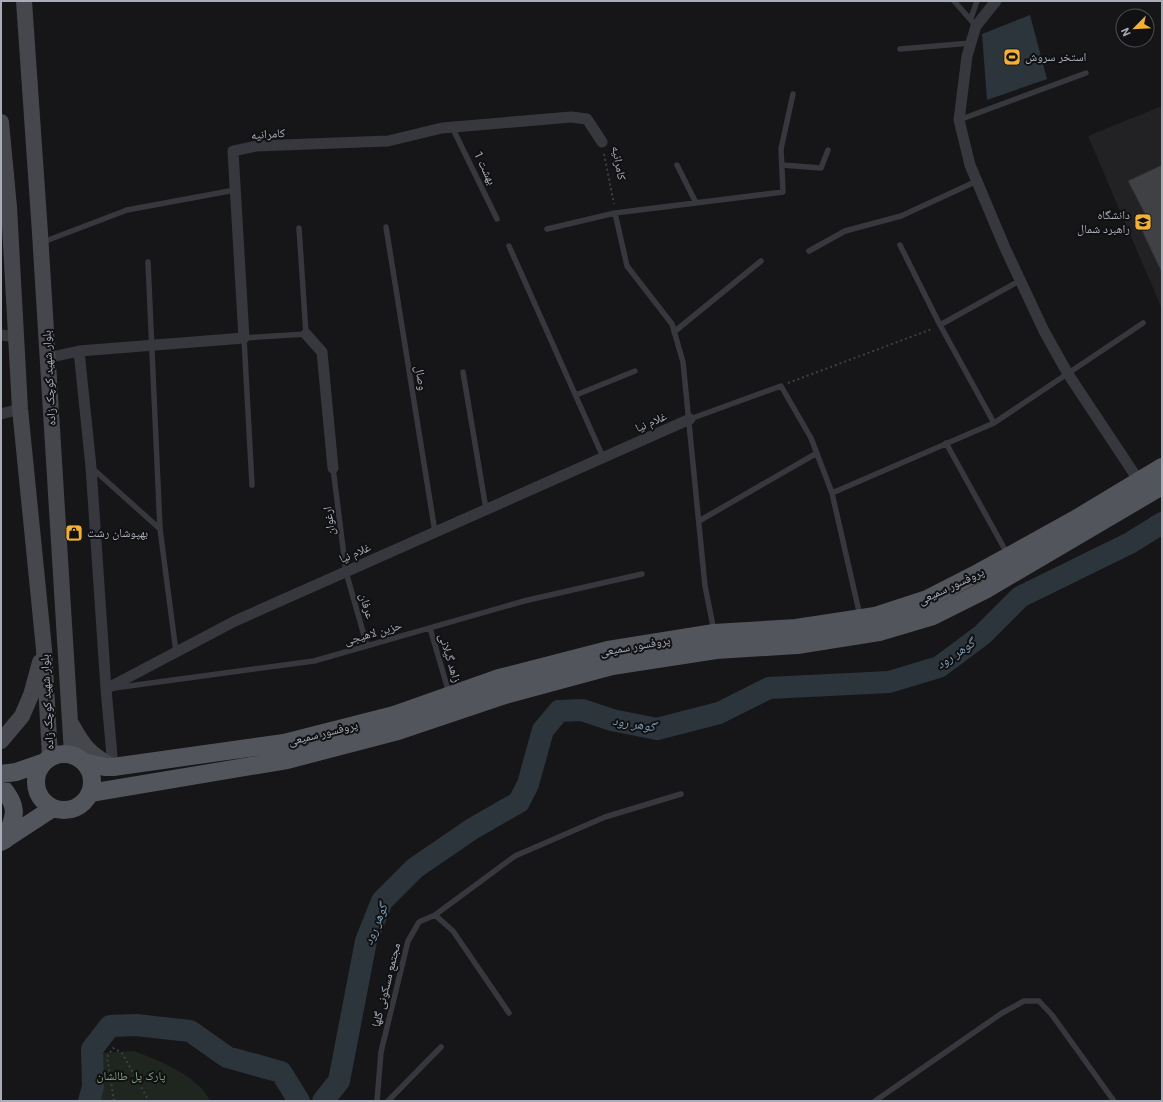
<svg xmlns="http://www.w3.org/2000/svg" width="1163" height="1102" viewBox="0 0 1163 1102" font-family="Roboto,'Noto Naskh Arabic',sans-serif">
<style>
.built{fill:#222225}
.green{fill:#1e261f}
.water{fill:#2c353c}
.lines{fill:none;stroke-linecap:round;stroke-linejoin:round}
.river{stroke:#2c353c;stroke-width:22}
.building{fill:#404145;stroke:#303034}
.path{stroke:#3d3f44;stroke-width:2;stroke-dasharray:2 3;stroke-linecap:butt}
.lane{stroke:#37383d;stroke-width:5.5}
.street{stroke:#37383d;stroke-width:11}
.secondary{stroke:#45474d;stroke-width:16}
.primary{stroke:#53555c;stroke-width:18}
.labels{text-anchor:middle;stroke-width:4;stroke-linejoin:round;paint-order:stroke}
.poi-label{font-size:12px;fill:#a8adb8;stroke:#111113;text-anchor:start}
.street-label{font-size:12px;fill:#a8adb8;stroke:#111113}
.park-label{font-size:12px;fill:#7fa381;stroke:#111113}
.water-label{font-size:13px;font-style:italic;fill:#7f9bb3;stroke:#111113}
</style>
<rect width="100%" height="100%" fill="#161618"/>
<!-- built -->
<path class="built" d="M1162,106V309L1088,136Z"/>
<!-- green -->
<path class="green" d="M134,1051C158,1060 199,1076 210,1101H97L100,1053Z"/>
<!-- water -->
<path class="water" d="M1030,15L1047,79L987,100L982,34Z"/>
<g class="lines">
<!-- river -->
<path class="river" d="M89,1101L93,1087L92,1049L110,1026L136,1025L190,1031L227,1057L281,1072L299,1101
M323,1101L339,1081L366,941L382,901L415,868L472,829L519,802L528,784L543,730L559,711L582,710L612,720L657,729L719,713L769,688L889,682L939,667L982,635L1020,597L1130,543L1162,523"/>
</g>
<!-- building -->
<path class="building" d="M1162,165V273L1139,224L1147,218L1128,181Z"/>
<g class="lines">
<!-- path -->
<path class="path" d="M604,154L614,204
M788,383L932,329
M114,1101L107,1057L113,1048L122,1053L149,1101"/>
<!-- lane -->
<path class="lane" d="M954,1L976,26
M971,18L977,1
M900,49L971,43
M959,120L1086,73
M452,127L497,219
M677,165L696,203
M782,165L821,168L828,150
M615,213L627,266L672,324L683,362L705,586L714,631
M386,227L435,532
M547,229L615,213L783,192L781,149L793,94
M43,242L127,210L235,190
M900,245L940,325L994,423
M509,246L603,457
M809,251L845,231L901,216L977,181
M148,262L160,529
M940,325L1021,280
M674,332L761,261
M463,372L486,509
M576,395L635,371
M690,419L781,386L811,438L832,493L860,616
M946,443L1008,555
M92,468L160,529L176,652
M333,468L346,572L367,646
M252,485L244,338L306,334L299,228
M832,493L994,423L1143,323
M699,521L817,453
M430,628L449,693
M114,688L314,661L524,601L642,574
M435,915L515,856L605,817L681,794
M377,1101L381,1052L408,941L419,922L435,915L453,931L509,1013
M388,1101L441,1047
M875,1101L1002,1013L1024,1001H1039L1052,1015L1114,1101"/>
<!-- street -->
<path class="street" d="M996,1L976,26L967,56L959,120L970,165L1005,248L1044,331L1068,374L1139,481
M306,334L322,352L333,468
M1,335L16,337
M79,351L91,467L106,689
M47,358L79,351L244,338L233,151L256,146L388,141L442,128L571,117L587,119L602,142
M1,414L20,409
M113,767L106,689L235,621L690,419"/>
<!-- secondary -->
<path class="secondary" d="M24,1L40,233L72,754
M1,122L9,207L20,409L44,649L50,757
M72,725C84,747 90,754 112,766
M1,741L22,716L31,695L40,662"/>
<!-- primary -->
<path class="primary" d="M36 782a28 28 0 1 1 56 0a28 28 0 1 1-56 0Z
M84,762L105,767H113L284,743L394,715L499,678L608,650L714,633L796,628L875,616L927,599L978,573L1074,520L1162,467
M1,774L16,772L42,763
M1,786C20,808 15,816 5,840
M90,793L287,760L398,731L505,695L612,666L716,650L797,645L879,632L933,616L985,590L1162,486
M1,842L53,808"/>
</g>
<!-- icons -->
<defs>
<g id="stadium-square" transform="scale(0.9)"><rect x="-9" y="-9" width="18" height="18" rx="4" fill="#f2b134" stroke="#111113"/><path d="M0-5a6.5 5 0 1 0 0 10a6.5 5 0 1 0 0-10ZM-3.5-1.8h7v3.6h-7Z" fill="#111"/></g>
<g id="university-square" transform="scale(0.9)"><rect x="-9" y="-9" width="18" height="18" rx="4" fill="#f2b134" stroke="#111113"/><path d="M0-5L7-2L0 1L-7-2ZM-4 1L0 2.5L4 1V4Q0 6-4 4Z" fill="#111"/></g>
<g id="shop-square" transform="scale(0.9)"><rect x="-9" y="-9" width="18" height="18" rx="4" fill="#f2b134" stroke="#111113"/><path d="M-5-2.5h2.3a2.7 3.5 0 0 1 5.4 0H5L5.5 6h-11ZM-1.5-2.5h3a1.5 2.3 0 0 0-3 0Z" fill="#111"/></g>
</defs>
<g fill-rule="evenodd">
<use href="#stadium-square" x="1012" y="57"/>
<use href="#university-square" x="1143" y="222"/>
<use href="#shop-square" x="74" y="533"/>
</g>
<g class="labels">
<!-- poi labels -->
<g class="poi-label">
<text x="1025" y="61">استخر سروش</text>
<text x="1130" y="219" text-anchor="end">دانشگاه<tspan x="1130" dy="14">راهبرد شمال</tspan></text>
<text x="87" y="537">بهپوشان رشت</text>
</g>
<!-- street labels -->
<g class="street-label">
<text transform="translate(268 134) rotate(-4)" y="4">کامرانیه</text>
<text transform="translate(619 163) rotate(80)" y="4">کامرانیه</text>
<text transform="translate(485 168) rotate(64)" y="4">بهشت 1</text>
<text transform="translate(49 378) rotate(-93)" y="4">بلوار شهید کوچک زاده</text>
<text transform="translate(421 378) rotate(81)" y="4">وصال</text>
<text transform="translate(651 422) rotate(-24)" y="4">غلام نیا</text>
<text transform="translate(329 521) rotate(-97)" y="4">ارغوان</text>
<text transform="translate(355 553) rotate(-24)" y="4">غلام نیا</text>
<text transform="translate(951 586) rotate(-25)" y="4">پروفسور سمیعی</text>
<text transform="translate(367 606) rotate(74)" y="4">عرفان</text>
<text transform="translate(373 633) rotate(-16)" y="4">حزین لاهیجی</text>
<text transform="translate(635 646) rotate(-10)" y="4">پروفسور سمیعی</text>
<text transform="translate(450 658) rotate(73)" y="4">زاهد گیلانی</text>
<text transform="translate(47 702) rotate(-93)" y="4">بلوار شهید کوچک زاده</text>
<text transform="translate(323 733) rotate(-14)" y="4">پروفسور سمیعی</text>
<text transform="translate(386 985) rotate(-76)" y="4">مجتمع مسکونی گلها</text>
</g>
<!-- park labels -->
<g class="park-label">
<text x="131" y="1080">پارک پل طالشان</text>
</g>
<!-- water labels -->
<g class="water-label">
<text transform="translate(955 653) rotate(-34)" y="5">گوهر رود</text>
<text transform="translate(634 723) rotate(9)" y="5">گوهر رود</text>
<text transform="translate(375 924) rotate(-68)" y="5">گوهر رود</text>
</g>
</g>
<!-- border -->
<rect width="1163" height="1102" fill="none" stroke="#a8adb8" stroke-width="4"/>
<!-- north arrow -->
<g transform="translate(1135 28) rotate(246)"><circle r="19" fill="#111113" stroke="#4d4f55"/>
<path d="M0-3L7 15L0 10L-7 15Z" fill="#f2b134"/>
<text y="-6" font-size="11" font-weight="bold" text-anchor="middle" fill="#a8adb8">N</text>
</g>
</svg>
